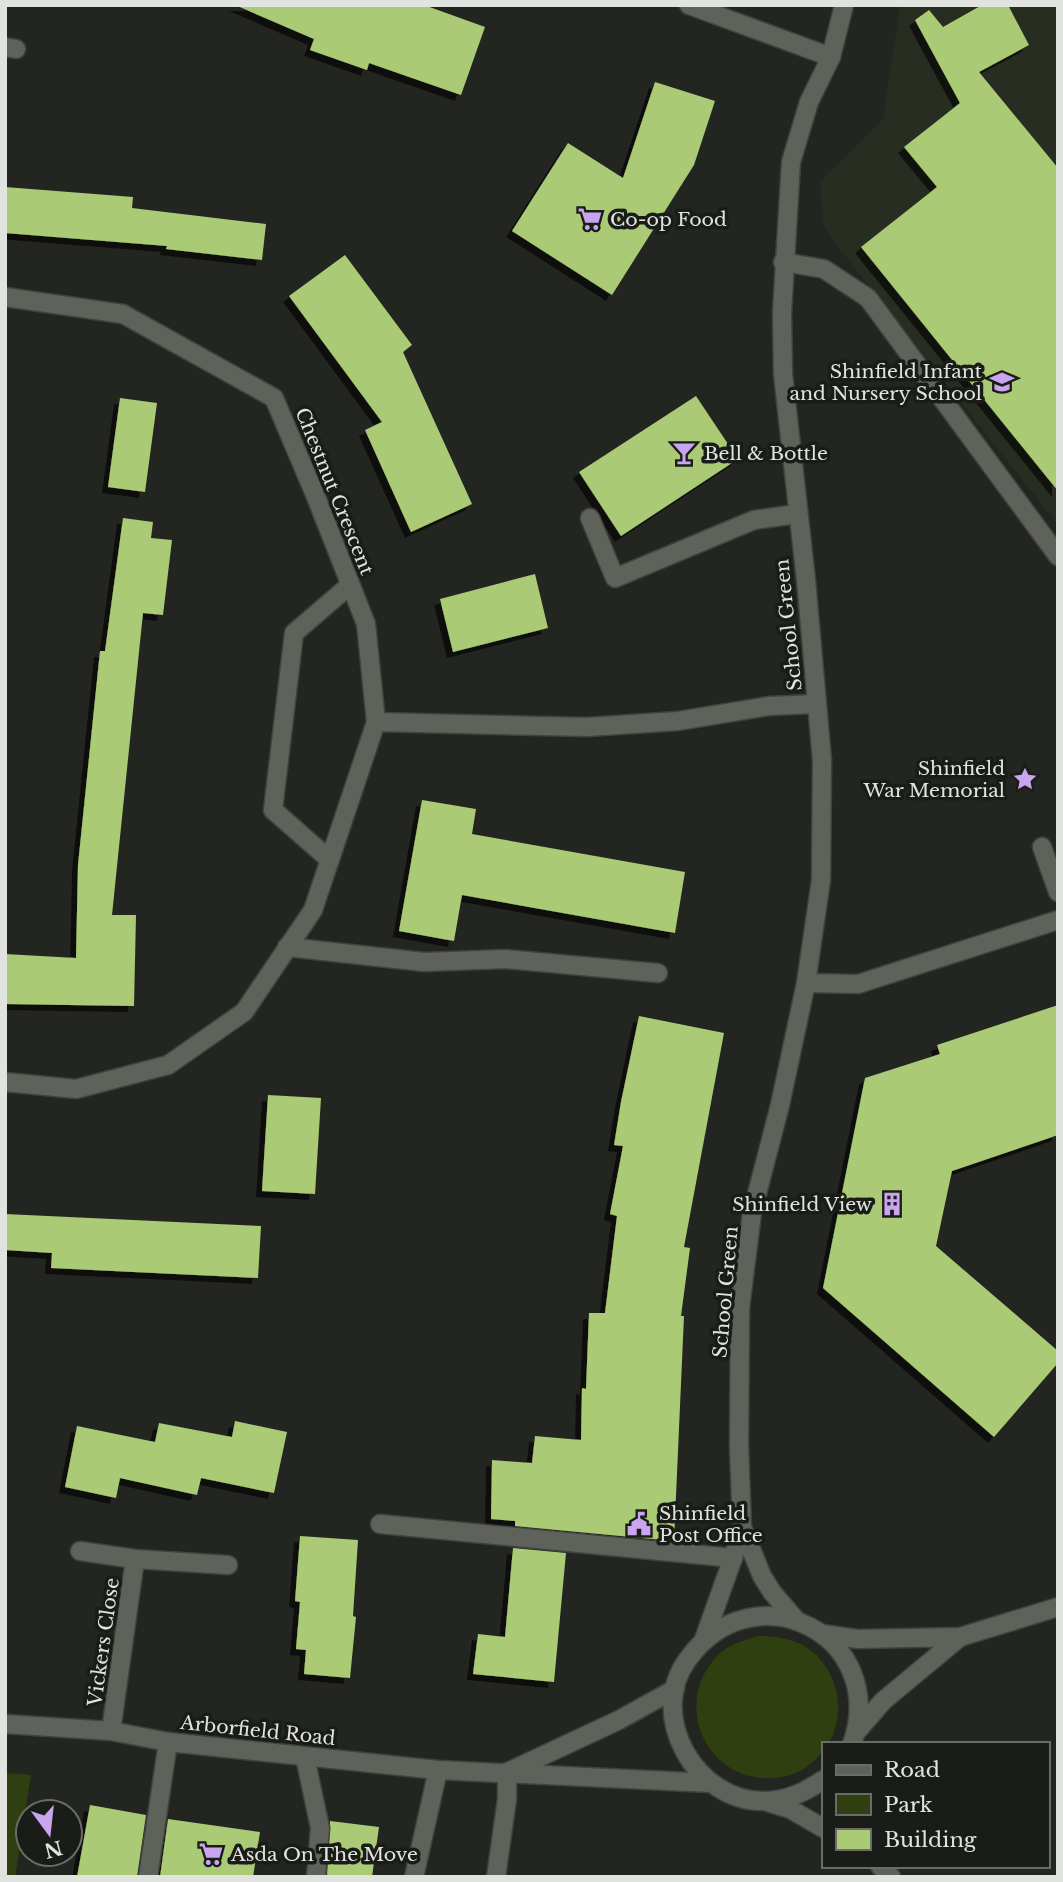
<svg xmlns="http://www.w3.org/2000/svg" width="1063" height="1882" viewBox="0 0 1063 1882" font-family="'Libre Baskerville',serif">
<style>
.built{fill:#282d21}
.green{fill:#2f3f0f}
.building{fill:#aaca76;filter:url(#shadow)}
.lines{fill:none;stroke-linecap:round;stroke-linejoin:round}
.service-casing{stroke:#40423d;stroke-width:21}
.minor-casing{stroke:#40423d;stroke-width:21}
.secondary-casing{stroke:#40423d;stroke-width:21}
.service{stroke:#5f625b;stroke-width:18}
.minor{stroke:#5f625b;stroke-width:18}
.secondary{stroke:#5f625b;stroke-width:18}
.labels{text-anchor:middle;stroke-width:7;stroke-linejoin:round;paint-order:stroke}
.poi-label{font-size:19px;fill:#e1e3df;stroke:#1a1d17;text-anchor:start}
.street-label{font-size:19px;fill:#e1e3df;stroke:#1a1d17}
</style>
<defs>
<filter id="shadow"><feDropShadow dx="-6" dy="6" stdDeviation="0" flood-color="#0009"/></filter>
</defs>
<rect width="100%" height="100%" fill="#232620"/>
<!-- built -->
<path class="built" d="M900,5H1058V525L833,240L823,223L820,181L883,119Z"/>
<!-- green -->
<path class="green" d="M758,1636C771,1636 783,1637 796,1642C835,1658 850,1709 828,1744H823C823,1755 814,1761 805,1768C794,1775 781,1778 769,1778C703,1779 672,1700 719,1654C730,1644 745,1640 758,1636Z
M5,1773L31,1775L15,1877H5Z"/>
<!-- building -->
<path class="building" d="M235,5H424L485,27L461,95L369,63L367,70L310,50L314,39Z
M982,5H1008L1029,45L979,72L1058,168V491L861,247L937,187L904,147L960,103L915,20L929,10L943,27Z
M655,82L715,101L694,165L612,295L512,231L568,143L623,178Z
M5,187L133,197L132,208L266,224L262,260L166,249L167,246L5,233Z
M345,255L412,345L403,352L472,504L411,532L365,430L382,422L289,296Z
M696,396L738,459L621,536L579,472Z
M120,398L157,403L145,492L108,487Z
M123,518L153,522L151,538L172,540L163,615L143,613L112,915H136L134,1006L5,1004V954L76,958L78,865L100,651H105Z
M535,574L548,628L453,652L440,599Z
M422,800L476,809L472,834L685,872L675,933L462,895L454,941L399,931Z
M1058,1005V1135L952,1171L936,1246L1058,1351V1363L994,1437L823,1288L865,1078L940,1054L937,1045Z
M639,1016L724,1033L684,1247L690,1248L681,1316H684L674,1541L515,1526V1521L491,1519L492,1460L532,1463L535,1436L581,1440L582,1388L586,1389L589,1313H605L617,1216L610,1214L623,1146L614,1145L621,1102Z
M268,1095L321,1098L315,1194L262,1191Z
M5,1214L261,1226L258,1278L51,1268L52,1253L5,1250Z
M235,1421L287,1432L274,1493L201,1478L197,1495L120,1478L116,1498L65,1487L77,1426L155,1442L159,1423L232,1437Z
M300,1536L358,1540L353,1616L356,1617L350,1678L304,1674L306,1650L296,1649L300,1602L295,1601Z
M513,1548L566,1553L554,1682L473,1674L478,1634L505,1637Z
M90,1805L146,1815L137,1877H77Z
M168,1819L260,1832L253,1877H160Z
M330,1821L379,1827L372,1877H327Z"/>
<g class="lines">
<!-- service casing -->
<g class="service-casing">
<path id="service" d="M5,47L16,49
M590,518L615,578L754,520L797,514
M1042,847L1058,892
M330,860L273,810L294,633L350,585
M287,947L424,962L506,959L658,973
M380,1524L733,1558
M305,1757L320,1828L316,1877
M148,1877L168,1742
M414,1877L438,1770"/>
</g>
<!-- minor casing -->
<g class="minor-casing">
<path id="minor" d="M689,5L831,57
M783,262L824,269L868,298L1058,556
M5,297L123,314L274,398L316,497L366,624L376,722L313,910L244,1012L168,1065L76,1089L5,1082
M376,722L587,727L678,721L769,706L816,704
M806,983L858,984L1058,920
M80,1551L135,1559L111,1731
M135,1559L228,1565
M822,1634L858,1639L960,1637L1058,1607
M857,1731L883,1701L960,1637
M496,1877L507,1799V1772"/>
</g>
<!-- secondary casing -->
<g class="secondary-casing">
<path id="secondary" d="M742,1527L762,1576L772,1592L796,1620
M704,1639L733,1558L742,1527L739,1446L740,1308L752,1213L780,1105L806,983L821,880L822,760L806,580L783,374L782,313L791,162L809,102L831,57L844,5
M5,1724L111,1731L168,1742L438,1770L711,1783
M510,1771L619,1720L675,1689
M823,1780C805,1792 787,1801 764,1801C696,1802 646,1715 688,1659C755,1567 890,1636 852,1744
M767,1802L790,1809L823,1828
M880,1866L891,1877"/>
</g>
<!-- service -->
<use href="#service" class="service"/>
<!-- minor -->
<use href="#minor" class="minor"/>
<!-- secondary -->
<use href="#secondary" class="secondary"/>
</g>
<!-- icons -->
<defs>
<g id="supermarket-bare" transform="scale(1.89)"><path d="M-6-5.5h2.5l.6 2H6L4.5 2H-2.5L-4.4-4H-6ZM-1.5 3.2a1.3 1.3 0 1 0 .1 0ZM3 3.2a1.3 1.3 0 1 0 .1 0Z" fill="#c8a5ee" stroke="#1a1d17" stroke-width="2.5" paint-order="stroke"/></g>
<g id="school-bare" transform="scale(1.89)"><path d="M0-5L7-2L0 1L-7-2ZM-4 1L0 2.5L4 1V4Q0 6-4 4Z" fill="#c8a5ee" stroke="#1a1d17" stroke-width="2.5" paint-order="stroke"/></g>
<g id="bar-bare" transform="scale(1.89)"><path d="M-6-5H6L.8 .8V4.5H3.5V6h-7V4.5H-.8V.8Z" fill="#c8a5ee" stroke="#1a1d17" stroke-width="2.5" paint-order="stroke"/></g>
<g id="sight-bare" transform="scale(1.89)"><path d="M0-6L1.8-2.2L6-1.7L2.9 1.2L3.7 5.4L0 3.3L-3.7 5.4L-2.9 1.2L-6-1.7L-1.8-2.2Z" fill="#c8a5ee" stroke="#1a1d17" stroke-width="2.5" paint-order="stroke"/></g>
<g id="building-bare" transform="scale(1.89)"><path d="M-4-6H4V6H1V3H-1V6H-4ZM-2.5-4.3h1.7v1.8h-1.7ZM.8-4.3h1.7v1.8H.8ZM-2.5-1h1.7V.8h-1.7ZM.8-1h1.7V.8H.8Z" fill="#c8a5ee" stroke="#1a1d17" stroke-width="2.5" paint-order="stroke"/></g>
<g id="civic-bare" transform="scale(1.89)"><path d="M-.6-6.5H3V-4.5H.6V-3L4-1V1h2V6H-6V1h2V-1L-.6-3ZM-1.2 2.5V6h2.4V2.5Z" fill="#c8a5ee" stroke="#1a1d17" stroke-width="2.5" paint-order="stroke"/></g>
</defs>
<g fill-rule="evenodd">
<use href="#supermarket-bare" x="590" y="219"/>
<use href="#school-bare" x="1002" y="382"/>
<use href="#bar-bare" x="684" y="453"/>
<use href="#sight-bare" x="1025" y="779"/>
<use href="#building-bare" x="892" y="1204"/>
<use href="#civic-bare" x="639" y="1524"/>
<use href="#supermarket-bare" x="211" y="1854"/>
</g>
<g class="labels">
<!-- poi labels -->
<g class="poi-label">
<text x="610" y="226">Co-op Food</text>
<text x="982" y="378" text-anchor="end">Shinfield Infant<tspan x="982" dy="22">and Nursery School</tspan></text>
<text x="704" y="460">Bell &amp; Bottle</text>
<text x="1005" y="775" text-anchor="end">Shinfield<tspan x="1005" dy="22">War Memorial</tspan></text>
<text x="872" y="1211" text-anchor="end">Shinfield View</text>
<text x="659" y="1520">Shinfield<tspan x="659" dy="22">Post Office</tspan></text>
<text x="231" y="1861">Asda On The Move</text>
</g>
<!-- street labels -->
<g class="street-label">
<text transform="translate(335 491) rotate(68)" y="7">Chestnut Crescent</text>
<text transform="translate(788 625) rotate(-96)" y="7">School Green</text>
<text transform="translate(725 1292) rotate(-85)" y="7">School Green</text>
<text transform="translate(103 1642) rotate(-82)" y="7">Vickers Close</text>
<text transform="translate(258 1730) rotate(6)" y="7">Arborfield Road</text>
</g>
</g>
<!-- border -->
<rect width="1063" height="1882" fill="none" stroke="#e1e3df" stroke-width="14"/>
<!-- legend -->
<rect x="822" y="1742" width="228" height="126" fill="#1a1d17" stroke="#6a6c67" stroke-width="2"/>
<rect x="836" y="1765" width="35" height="10" fill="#5f625b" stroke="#6a6c67" stroke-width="2"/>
<text x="884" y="1777" font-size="21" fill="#e1e3df">Road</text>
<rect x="836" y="1794" width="35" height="21" fill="#2f3f0f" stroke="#6a6c67" stroke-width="2"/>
<text x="884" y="1812" font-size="21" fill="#e1e3df">Park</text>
<rect x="836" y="1829" width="35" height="21" fill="#aaca76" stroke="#6a6c67" stroke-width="2"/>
<text x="884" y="1847" font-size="21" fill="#e1e3df">Building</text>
<!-- north arrow -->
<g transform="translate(49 1833) rotate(165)"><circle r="33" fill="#1a1d17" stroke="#6a6c67" stroke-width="2"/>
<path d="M0-5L12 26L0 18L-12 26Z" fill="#c8a5ee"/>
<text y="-10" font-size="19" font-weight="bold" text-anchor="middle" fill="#e1e3df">N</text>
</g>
</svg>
